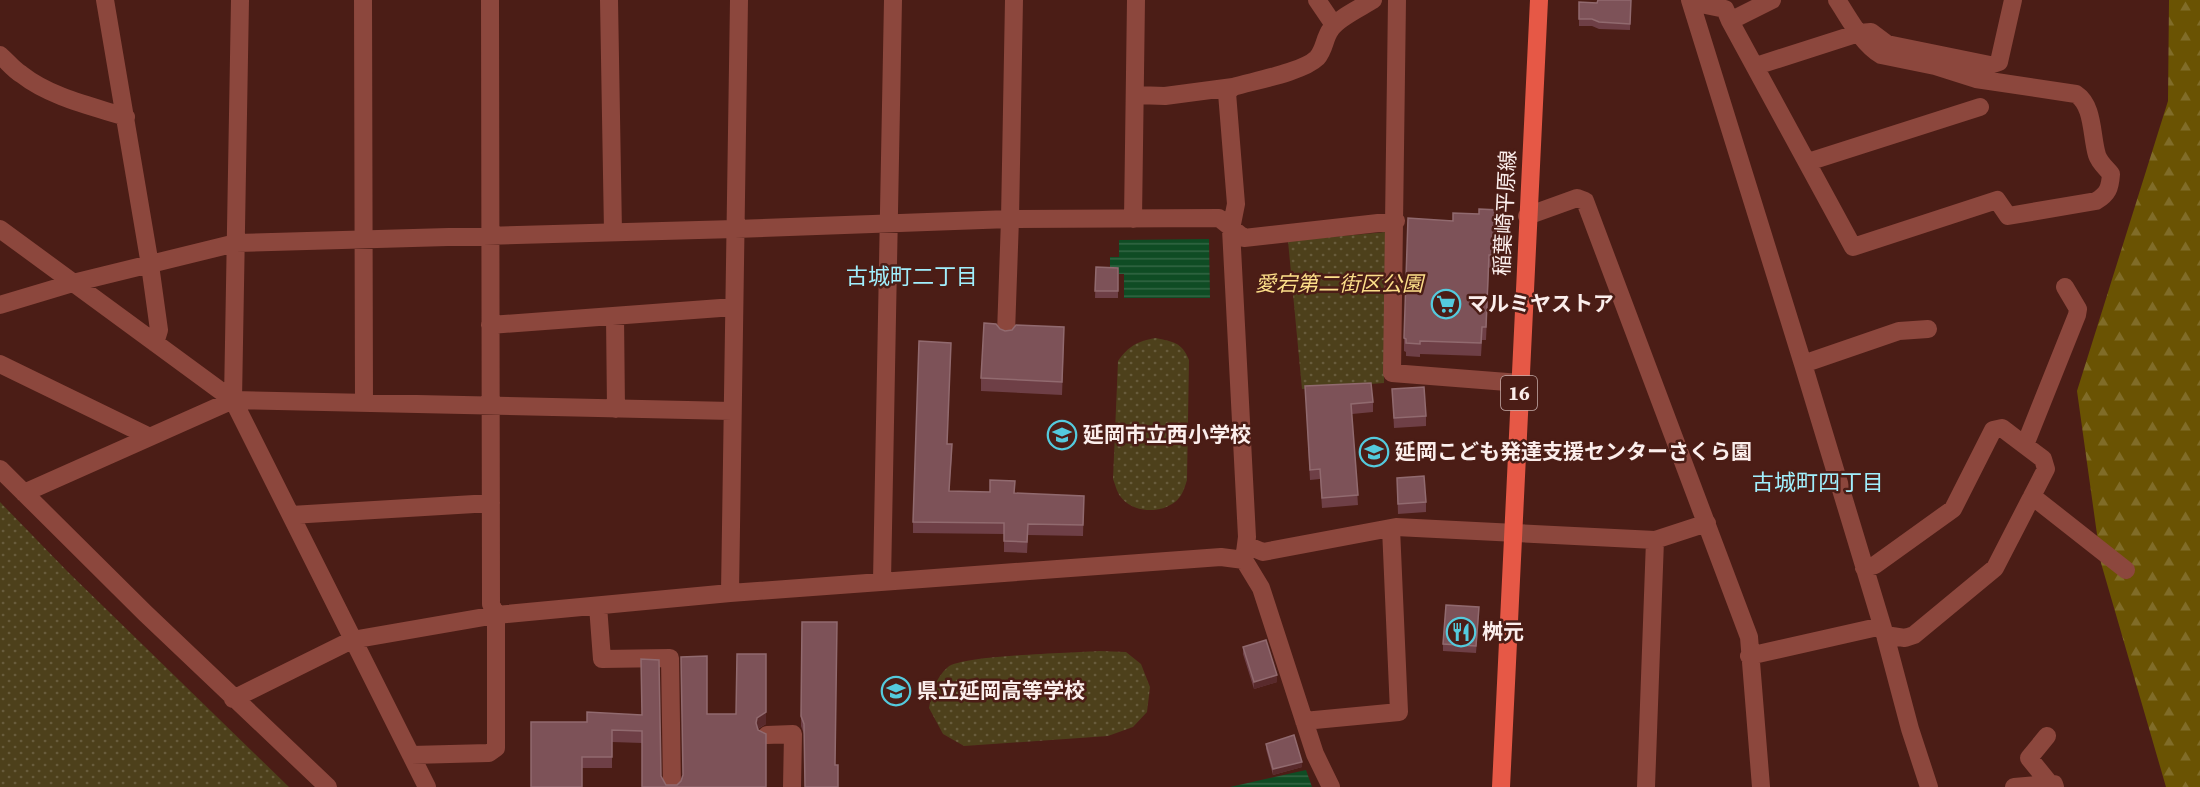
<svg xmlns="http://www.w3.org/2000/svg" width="2200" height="787" viewBox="0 0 2200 787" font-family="'Source Serif 4','Noto Sans JP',serif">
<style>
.forest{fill:url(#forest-firs)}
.park{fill:url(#park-dots)}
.water{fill:url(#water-rules)}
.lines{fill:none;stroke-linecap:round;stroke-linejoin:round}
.minor{stroke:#8c473d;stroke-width:18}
.major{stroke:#e65846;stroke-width:18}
.wall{fill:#6e3f46}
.shaded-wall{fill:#592a2c}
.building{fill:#7d5258;stroke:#916a6f;stroke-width:1.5}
.labels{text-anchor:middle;stroke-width:5;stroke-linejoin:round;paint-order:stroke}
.shield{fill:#4b1d16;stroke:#c6afac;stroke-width:1.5}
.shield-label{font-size:20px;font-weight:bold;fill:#fbeeec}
.street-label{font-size:21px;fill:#fbeeec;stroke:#4b1d16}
.park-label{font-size:21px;font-style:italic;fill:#fcde89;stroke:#4b1d16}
.poi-label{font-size:21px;font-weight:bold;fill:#fbeeec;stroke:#4b1d16;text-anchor:start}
.neighbourhood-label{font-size:22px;fill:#a0effd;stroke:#4b1d16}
</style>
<defs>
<pattern id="forest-firs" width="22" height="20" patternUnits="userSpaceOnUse" patternTransform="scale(1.5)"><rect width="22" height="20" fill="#6a5303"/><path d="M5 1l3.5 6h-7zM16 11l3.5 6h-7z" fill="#806c28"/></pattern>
<pattern id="park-dots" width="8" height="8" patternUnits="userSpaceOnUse" patternTransform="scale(1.5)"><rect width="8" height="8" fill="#4d401b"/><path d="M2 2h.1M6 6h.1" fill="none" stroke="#685c3c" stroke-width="1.8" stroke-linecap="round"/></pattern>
<pattern id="water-rules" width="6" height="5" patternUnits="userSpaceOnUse" patternTransform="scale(1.5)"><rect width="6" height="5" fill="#0f4c24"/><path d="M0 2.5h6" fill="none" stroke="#364"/></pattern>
</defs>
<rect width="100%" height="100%" fill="#4b1d16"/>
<!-- forest -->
<path class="forest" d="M2169,0H2200V787H2166L2101,563L2077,391L2168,101Z"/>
<!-- park -->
<path class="park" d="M1386,232L1384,383L1302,389L1288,241Z
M1156,338C1173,342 1182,342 1189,360L1187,480C1184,490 1181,499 1172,504C1157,514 1131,512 1120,496C1117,492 1115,484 1113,479L1118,361C1129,346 1137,341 1156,338Z
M0,502L68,572L289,787H0Z
M1099,651L1126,652L1141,664L1150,687L1147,712L1133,727L1108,736L964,746L943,734L929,708C932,693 935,678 948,667C963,655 1073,653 1099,651Z"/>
<!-- water -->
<path class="water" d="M1209,239L1210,298H1124V274H1119V270H1110V257H1119V240Z
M1306,770L1312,787H1230Z"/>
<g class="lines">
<!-- minor -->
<path class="minor" d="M105,0L150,265L159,330L155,343
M363,0L364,403
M609,0L613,232
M1317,0L1334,25
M1397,0L1392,373L1520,383
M1690,0L1803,364L1885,635L1910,729L1929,787
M1691,2L1725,9L1730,21L1772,0
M1730,21L1853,247L1997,200L2008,216L2096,201C2108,194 2110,188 2111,174C2106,168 2099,162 2097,155C2091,135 2094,106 2076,94L1976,79L1935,66L1881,55C1862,44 1849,18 1837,0
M0,55C7,61 13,69 21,74C50,97 91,106 126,117
M1756,66L1859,33L1871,32L1887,44L1990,65L1999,62L2013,0
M1135,95L1165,96L1233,87
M1808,162L1980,107
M1527,216L1577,198L1585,201L1749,637L1761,787
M1133,219L1136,0
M0,229L233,400L427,787
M0,305L73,283L236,243L735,229L1010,219L1219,218L1244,238L1396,221
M615,316L616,409
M490,325L734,307
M1006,333L1010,219L1014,0
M0,364L150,437
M1803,364L1899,331L1928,329
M233,400L240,0
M2025,445L2077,315L2078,309L2065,287
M0,469L145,613L328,787
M24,493L233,400L732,411
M2032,496L2126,570
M291,515L491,503
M1246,545L1263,552L1396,527L1655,540L1707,523
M1864,568L1875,565L1953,509L1993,430L2002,428L2043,459L2046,469L1995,568L1914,635L1905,638L1885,635
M882,581L893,0
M730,593L739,0
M598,606L602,659L670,658L672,787
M1749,656L1882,626
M233,699L352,640L496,615L730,593L1221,557L1244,560
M1304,721L1399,712L1391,528
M767,735L793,734L792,787
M2047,736L2029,758L2050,784
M411,755L489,753L496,748V615L491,604L490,0
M1331,787L1315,754L1261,588L1244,560L1247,537L1231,229L1236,204L1227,93L1233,87C1253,81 1303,72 1317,58C1325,49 1324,38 1331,29C1338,18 1362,7 1373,0
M1646,787L1655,540
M2014,787L2050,784H2054L2055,787"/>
<!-- major -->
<path class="major" d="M1501,787L1539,0"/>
</g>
<!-- wall -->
<path class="wall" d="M1631,0L1630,30L1599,29L1592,26H1579V19L1597,3Z
M1499,223L1498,255L1495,256L1494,268H1489L1486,340H1482L1481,356L1420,354V357L1406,356V352L1404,351V338Z
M1096,267L1118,268V298H1095Z
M1000,329L1005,331L1064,340L1062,395L981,391V378Z
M1305,386L1373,402V412L1352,414L1358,505L1322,508L1320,479L1310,480Z
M1392,389L1426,416V426L1394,428Z
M948,444L952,455L949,491L1084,496L1083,536L1028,535L1027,553L1004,552V534L913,533V522Z
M1397,478L1426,502V512L1398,514Z
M1479,614L1476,653L1443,651V644Z
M802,622H837L804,734L801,726Z
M1243,647L1277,682L1254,689L1243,654Z
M707,714L766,724L758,729L766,787H642V743L612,742V768H582L531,787L587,722L642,715L661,776L666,785H677L681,781Z
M1266,744L1302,767L1273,775L1266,749Z"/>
<!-- shaded-wall -->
<path class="shaded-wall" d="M1499,210L1498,255L1495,256L1494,268L1495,243Z
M1277,675V682L1254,689V682Z
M766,712V724L757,729L756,723L757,718Z
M1302,762V767L1273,775V769Z"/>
<!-- building -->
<path class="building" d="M1598,0H1631L1630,24L1599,22L1592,19H1579V2L1597,3Z
M1479,209L1499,210L1498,242L1495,243L1494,255H1489L1486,327H1482L1481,343L1420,341V344L1406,343V339L1404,338L1408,218L1453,221V213L1479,214Z
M1096,267L1118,268V291H1095Z
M984,323L996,324L1000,329L1005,331L1012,330L1016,325L1064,327L1062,382L981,378Z
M919,341L951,343L947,444H952L949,491L990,492V480L1015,481L1014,493L1084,496L1083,525L1028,524L1027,542L1004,541V523L913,522Z
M1371,383L1373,402L1351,404L1358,495L1322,498L1320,469L1310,470L1305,386Z
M1424,387L1426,416L1394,418L1392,389Z
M1424,476L1426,502L1398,504L1397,478Z
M1446,605L1479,607L1476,646L1443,644Z
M802,622H837L835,765H838V787H805L804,724L801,716Z
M1266,640L1277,675L1254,682L1243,647Z
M737,654H766V712L757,718L756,723L758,730L766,734V787H642V731L612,730V757H582V787H531V722H587V712L642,715L641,659L659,660L661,776L666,785H677L681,781L683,775L681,657L707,656V714H736Z
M1294,735L1302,762L1273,769L1266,744Z"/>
<!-- icons -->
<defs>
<g id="supermarket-ring" transform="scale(1.5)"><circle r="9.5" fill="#4b1d16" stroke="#54cadd" stroke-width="1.5"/><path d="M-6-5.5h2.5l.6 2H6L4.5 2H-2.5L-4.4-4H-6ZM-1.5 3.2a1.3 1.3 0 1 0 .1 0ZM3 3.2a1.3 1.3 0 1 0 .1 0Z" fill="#54cadd"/></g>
<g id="school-ring" transform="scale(1.5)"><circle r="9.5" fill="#4b1d16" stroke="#54cadd" stroke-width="1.5"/><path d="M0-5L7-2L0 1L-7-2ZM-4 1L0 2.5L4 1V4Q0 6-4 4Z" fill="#54cadd"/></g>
<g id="restaurant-ring" transform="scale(1.5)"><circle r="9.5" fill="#4b1d16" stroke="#54cadd" stroke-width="1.5"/><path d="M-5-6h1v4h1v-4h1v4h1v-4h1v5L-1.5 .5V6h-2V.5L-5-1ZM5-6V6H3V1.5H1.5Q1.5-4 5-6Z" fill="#54cadd"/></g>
</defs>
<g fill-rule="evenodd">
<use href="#supermarket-ring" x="1446" y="304"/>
<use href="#school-ring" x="1062" y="435"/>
<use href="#school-ring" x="1374" y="452"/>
<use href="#restaurant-ring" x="1461" y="632"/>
<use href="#school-ring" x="896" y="691"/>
</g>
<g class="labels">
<!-- shield labels -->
<rect class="shield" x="1501" y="376" width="36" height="34" rx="4.5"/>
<g class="shield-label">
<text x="1519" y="400">16</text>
</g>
<!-- street labels -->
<g class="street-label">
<text transform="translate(1505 213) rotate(-87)" y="7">稲葉崎平原線</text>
</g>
<!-- park labels -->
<g class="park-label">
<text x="1339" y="291">愛宕第二街区公園</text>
</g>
<!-- poi labels -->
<g class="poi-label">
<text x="1467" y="311">マルミヤストア</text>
<text x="1083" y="442">延岡市立西小学校</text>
<text x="1395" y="459">延岡こども発達支援センターさくら園</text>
<text x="1482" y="639">桝元</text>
<text x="917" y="698">県立延岡高等学校</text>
</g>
<!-- neighbourhood labels -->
<g class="neighbourhood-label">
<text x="912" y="284">古城町二丁目</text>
<text x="1818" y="490">古城町四丁目</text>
</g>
</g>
</svg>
